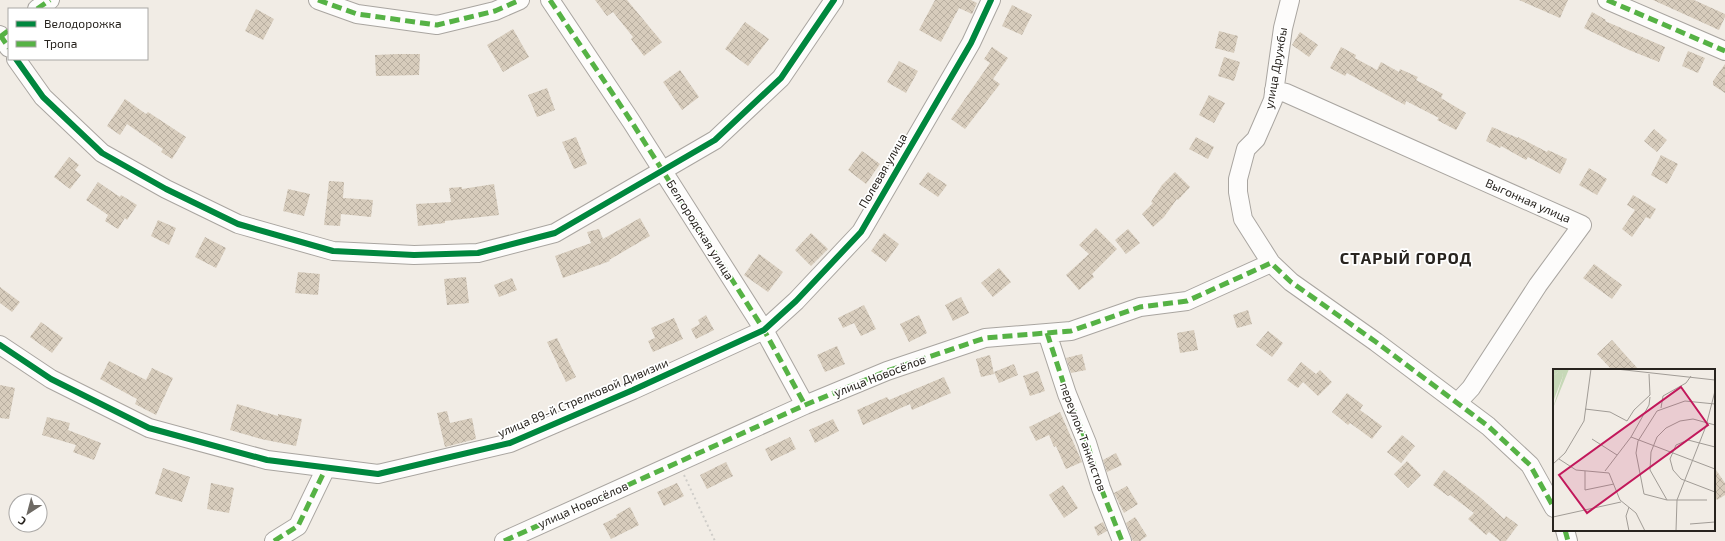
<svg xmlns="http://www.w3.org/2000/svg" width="1725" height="541" viewBox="0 0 1725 541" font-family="'Exo 2',sans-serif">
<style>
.building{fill:url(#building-cross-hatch)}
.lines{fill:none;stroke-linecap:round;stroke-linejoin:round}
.minor-casing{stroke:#a9a5a0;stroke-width:20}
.path{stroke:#cfcdc9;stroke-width:2;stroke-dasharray:2 3;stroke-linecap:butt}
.minor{stroke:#fdfcfb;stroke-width:18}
.quiet{stroke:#56b245;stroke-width:5;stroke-dasharray:10 5;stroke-linecap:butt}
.cycleway-casing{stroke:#fff;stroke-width:8}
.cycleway{stroke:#00873e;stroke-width:6}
.labels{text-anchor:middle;stroke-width:3.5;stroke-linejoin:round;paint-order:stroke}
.street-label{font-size:12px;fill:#28241f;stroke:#fff}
.district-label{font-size:16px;font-weight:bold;letter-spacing:1px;fill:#28241f;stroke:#fff}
.inset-road{fill:none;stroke:#a19c96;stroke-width:1}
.view{fill:#c2185b;fill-opacity:0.15;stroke:#c2185b;stroke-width:2}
.inset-edge{fill:none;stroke:#28241f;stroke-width:2}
</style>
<defs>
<pattern id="building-cross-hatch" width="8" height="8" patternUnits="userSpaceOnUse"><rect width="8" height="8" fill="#d7ccbc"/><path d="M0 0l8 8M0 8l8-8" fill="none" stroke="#b9afa1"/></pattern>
</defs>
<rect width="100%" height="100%" fill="#f1ece5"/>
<!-- building -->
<path class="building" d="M595,0H627L662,42L644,56L631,39L633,37L613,12L607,16Z
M935,0H971L977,3L972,14L959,8L941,42L919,30Z
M1519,0H1568L1560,18Z
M1653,0H1694L1725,14V17L1719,30Z
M1012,5L1032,15L1022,35L1002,26Z
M256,9L274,19L263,40L245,31Z
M1592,12L1606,20L1605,21L1665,47L1659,62L1629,50L1584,28Z
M745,22L769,39L748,66L725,49Z
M513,29L529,57L503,72L487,45Z
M1219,31L1238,36L1234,53L1215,48Z
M1300,32L1318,45L1309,57L1292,45Z
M992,47L1008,58L993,79L1000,84L965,129L951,119L990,63L984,59Z
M1341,47L1356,55L1355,58L1377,70L1381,62L1399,72L1400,69L1418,77L1416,80L1443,94L1441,98L1466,113L1456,130L1437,120L1439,118L1406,101L1405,105L1347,73L1345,76L1330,68Z
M1688,51L1705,58L1698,73L1682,66Z
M398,54H420L419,75L376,76L375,55Z
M1224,57L1240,62L1234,81L1218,76Z
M899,61L918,71L906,93L887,82Z
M1725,64V93L1713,85V81Z
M680,70L699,97L682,110L663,82Z
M547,88L555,110L537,117L528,95Z
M1209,95L1225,103L1214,123L1199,115Z
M125,99L146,114L148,112L186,137L172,159L161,152L163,149L127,124L120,135L107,126Z
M1492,127L1518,138V137L1547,152L1548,150L1567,159L1560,174L1528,157L1526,160L1501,146L1500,148L1486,141Z
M1654,129L1667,140L1657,152L1644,141Z
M576,137L587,164L574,169L562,142Z
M1196,137L1214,147L1208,159L1189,149Z
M862,151L880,164L866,184L848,170Z
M1661,155L1678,164L1667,184L1651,175Z
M69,157L79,165L75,170L81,175L70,189L54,177Z
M1589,168L1607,179L1597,195L1579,185Z
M928,172L947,185L938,197L919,184Z
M1175,172L1190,187L1178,200L1177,199L1164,217L1153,227L1142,214L1153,203L1151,202L1162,185Z
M329,181L344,182L343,198L373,200L371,217L341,214L340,226L324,225Z
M98,182L120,197L121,195L137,205L127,220L125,218L118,229L105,221L108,215L86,200Z
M494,184L499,215L445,221V223L418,226L416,204L451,202L449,188L462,187V189Z
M288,189L310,194L304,216L283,211Z
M1633,195L1656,209L1650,219L1646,217L1632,237L1622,229L1635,210L1627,205Z
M640,218L650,236L609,260L610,261L563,278L555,256L591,243L587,232L599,229L603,239Z
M158,220L176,228L169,245L151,236Z
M1096,228L1117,249L1092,274L1094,277L1079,290L1066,275L1089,254L1079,245Z
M1128,229L1140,243L1126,254L1115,240Z
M811,233L828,249L811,266L795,250Z
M884,233L899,244L886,262L871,251Z
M205,237L226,248L216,268L195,257Z
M759,254L783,272L768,292L744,275Z
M1594,264L1622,285L1612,299L1583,278Z
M999,268L1011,282L993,297L981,283Z
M298,272L320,274L318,295L295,293Z
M466,277L469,303L447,305L444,279Z
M512,278L517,290L499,297L494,285Z
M0,287L20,302L12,312L0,303Z
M961,297L969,313L953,321L945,305Z
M864,305L876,329L861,336L854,323L843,328L838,318Z
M1248,310L1252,324L1237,328L1233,315Z
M706,315L714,330L696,339L691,329L700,324L698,320Z
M919,315L927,333L909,342L900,324Z
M674,318L683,339L653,352L648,341L655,338L651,328Z
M41,322L63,338L52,353L30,337Z
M1194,330L1198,350L1180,353L1177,333Z
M1268,331L1283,343L1272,357L1256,345Z
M557,338L576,377L566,382L547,342Z
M1612,340L1639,370H1612L1597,354Z
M837,346L845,364L825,372L817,355Z
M1082,354L1086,370L1071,373L1066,358Z
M990,355L994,374L981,377L976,359Z
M109,361L146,380L152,368L173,378L156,415L135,404L137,399L100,379Z
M1301,362L1316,374L1320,370L1332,382L1318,396L1303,382L1298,388L1287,380Z
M1014,364L1018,375L999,383L994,372Z
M1038,371L1045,391L1030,396L1023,376Z
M944,377L951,393L912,410L910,404L863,425L857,410L887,397L889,400Z
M0,385L15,388L9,419L0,418Z
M1347,393L1363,405L1360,410L1382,426L1372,439L1350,423L1348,425L1332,412Z
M237,404L278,416V414L302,419L296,446L261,439L230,430Z
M447,411L450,423L472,418L476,439L445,447L437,413Z
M1060,412L1082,462L1066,469L1056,446L1054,447L1049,435L1036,441L1029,427Z
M47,417L70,423L68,430L101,443L94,460L73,452L76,445L42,435Z
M833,419L839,431L815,443L809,430Z
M1402,435L1415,446L1401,463L1387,452Z
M790,437L796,449L771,461L765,449Z
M1116,453L1122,465L1107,472L1103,460Z
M1407,461L1421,475L1408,488L1394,474Z
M726,462L733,476L707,489L700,475Z
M1714,467L1725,483V495L1717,500L1714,495Z
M163,468L190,477L182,502L155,494Z
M1444,470L1481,498L1504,519L1506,516L1518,525L1506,541H1500L1489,532L1486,535L1468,519L1474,513L1450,495L1448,496L1433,485Z
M211,483L234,488L229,513L207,509Z
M677,483L684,496L664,506L657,492Z
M1063,485L1078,508L1064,518L1049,495Z
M1127,486L1138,504L1124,513L1114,493Z
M630,507L639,525L611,539L603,524L617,517L616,515Z
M1135,517L1147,536L1140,541H1133L1126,523Z
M1103,522L1107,531L1098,536L1094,527Z"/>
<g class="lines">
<!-- minor casing -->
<g class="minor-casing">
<path id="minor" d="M318,0L357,14L437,25L495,11L520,0
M550,0L631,121L764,330L805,405
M1290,0L1283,28L1273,100L1256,139L1246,149L1238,179V192L1243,219L1271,263L1291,282L1376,342L1488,426L1530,465L1554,508
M1607,0L1725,51
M37,9L50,0
M0,35L9,48
M16,59L43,97L102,153L166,189L238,224L333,251L414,255L478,253L555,233L715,140L781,78L834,0
M1274,90L1286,93L1582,225L1538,285L1471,388L1457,403
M1047,333L1067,394L1087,443L1101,488L1122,541
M0,345L51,379L149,428L267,460L378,474L510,443L633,390L764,330L796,301L861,232L971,43L991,0
M1565,530L1568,541
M274,541L298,526L326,468
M504,541L805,405L887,371L985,338L1071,331L1140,307L1187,301L1271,263"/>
</g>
<!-- path -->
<path class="path" d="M684,475L715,541"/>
<!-- minor -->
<use href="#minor" class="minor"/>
<!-- quiet -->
<path class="quiet" d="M318,0L357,14L437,25L495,11L520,0
M550,0L631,121L764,330L805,405
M1607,0L1725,51
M37,9L50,0
M0,35L9,48
M0,37L9,30
M1047,333L1067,394L1087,443L1101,488L1122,541
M1565,530L1568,541
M274,541L298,526L326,468
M504,541L805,405L887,371L985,338L1071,331L1140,307L1187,301L1271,263L1291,282L1376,342L1488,426L1530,465L1554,508"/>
<!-- cycleway casing -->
<g class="cycleway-casing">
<path id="cycleway" d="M16,59L43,97L102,153L166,189L238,224L333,251L414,255L478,253L555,233L715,140L781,78L834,0
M0,345L51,379L149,428L267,460L378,474L510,443L633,390L764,330L796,301L861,232L971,43L991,0"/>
</g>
<!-- cycleway -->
<use href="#cycleway" class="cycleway"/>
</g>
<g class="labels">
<!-- street labels -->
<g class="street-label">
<text transform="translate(1276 68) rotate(-80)" y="4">улица Дружбы</text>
<text transform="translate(883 171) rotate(-60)" y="4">Полевая улица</text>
<text transform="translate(1528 201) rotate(24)" y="4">Выгонная улица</text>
<text transform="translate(700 230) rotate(58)" y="4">Белгородская улица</text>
<text transform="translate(880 376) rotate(-21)" y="4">улица Новосёлов</text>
<text transform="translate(583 398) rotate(-23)" y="4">улица 89-й Стрелковой Дивизии</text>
<text transform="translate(1083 437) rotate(70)" y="4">переулок Танкистов</text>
<text transform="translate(583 505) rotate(-24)" y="4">улица Новосёлов</text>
</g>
<!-- district labels -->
<g class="district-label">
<text x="1406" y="264">СТАРЫЙ ГОРОД</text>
</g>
</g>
<!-- overview -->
<g transform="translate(1553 369)">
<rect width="162" height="162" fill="#f1ece5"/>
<path d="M0,0H16L0,39L10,7L9,4L5,3L0,7Z" fill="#c6d8b7"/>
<path d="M5,3H9L10,7L0,33V7Z" fill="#c6d8b7"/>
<path class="inset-road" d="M63,0L162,11M108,39L110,27L133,14L138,7M32,40L57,43L74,52L81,41L97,26L96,5M78,68L162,100M39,70L64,86M162,78L135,71L123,76L117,90L120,101L128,110L162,123M6,90L23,101L56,104L67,131L83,144L92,162M0,95L12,84L31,52L38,0M32,102V121L61,115M52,102L78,68L96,36L97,28M114,131L97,101L98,83L104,68L113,59L127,52L140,50L162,56M154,131H114L91,125L83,84L85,72L104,42L132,32L162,35M0,148L68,133M137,155L162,153M76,162L73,147L76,138M123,162L124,131L153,57L162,22"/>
<path class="view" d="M128,18L155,56L34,144L6,106Z"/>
<rect width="162" height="162" class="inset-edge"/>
</g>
<!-- legend -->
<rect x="8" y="8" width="140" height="52" fill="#ffffff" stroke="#a9a7a5"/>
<rect x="16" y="21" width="20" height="6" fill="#00873e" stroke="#a9a7a5"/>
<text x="44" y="28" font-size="12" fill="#28241f">Велодорожка</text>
<rect x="16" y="41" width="20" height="6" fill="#56b245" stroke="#a9a7a5"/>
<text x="44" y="48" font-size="12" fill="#28241f">Тропа</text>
<!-- north arrow -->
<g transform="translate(28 513) rotate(216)"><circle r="19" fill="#ffffff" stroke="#a9a7a5"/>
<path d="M0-3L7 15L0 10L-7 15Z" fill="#6e6a64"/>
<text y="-6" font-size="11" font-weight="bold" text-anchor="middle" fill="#28241f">С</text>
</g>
</svg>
